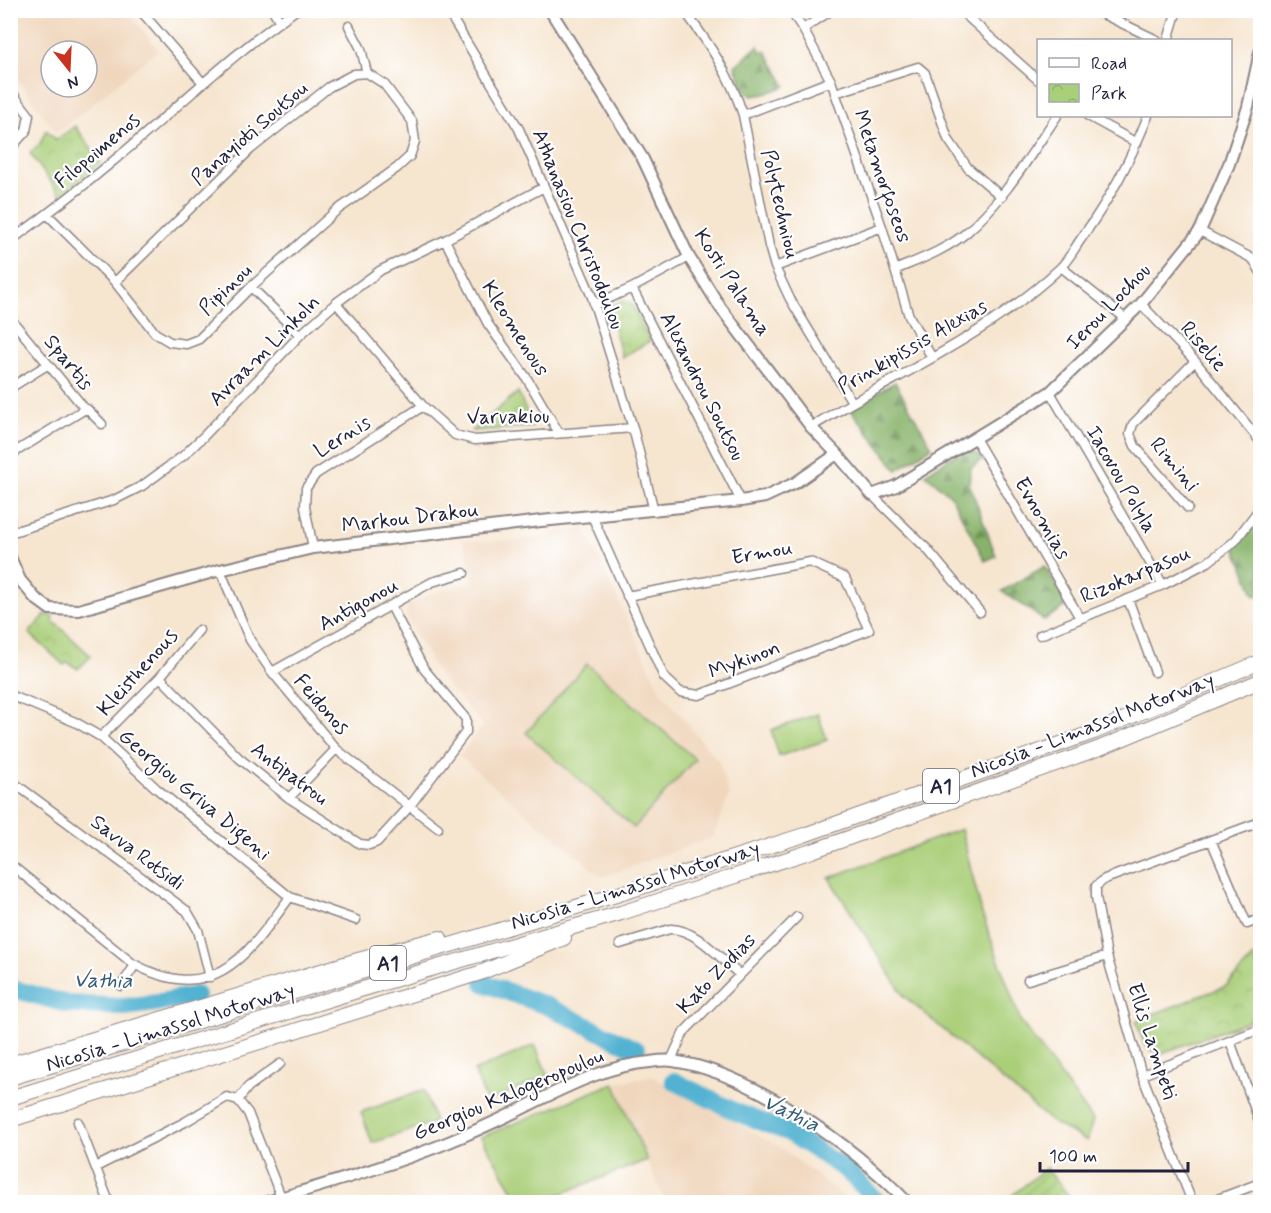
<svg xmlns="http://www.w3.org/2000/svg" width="1271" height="1213" viewBox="0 0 1271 1213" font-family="Mynerve,sans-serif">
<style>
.built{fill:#f0d6bc;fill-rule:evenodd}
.grass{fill:#aacf79;stroke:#66785a;stroke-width:1.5}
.forest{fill:url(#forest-firs);stroke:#546a52;stroke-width:1.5}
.park{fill:url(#park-crowns);stroke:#66785a;stroke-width:1.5}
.garden{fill:url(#garden-furrows);stroke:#66785a;stroke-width:1.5}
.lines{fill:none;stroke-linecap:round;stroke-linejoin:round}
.river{stroke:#52b2d1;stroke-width:18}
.minor-casing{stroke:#8c8485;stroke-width:11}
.tertiary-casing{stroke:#8c8485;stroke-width:14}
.trunk-casing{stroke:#8c8485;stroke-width:16}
.minor{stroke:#fff;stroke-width:8}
.tertiary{stroke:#fff;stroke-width:10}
.trunk{stroke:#fff;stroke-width:14}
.labels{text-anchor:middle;stroke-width:4.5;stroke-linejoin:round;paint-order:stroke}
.shield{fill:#fff;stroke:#646476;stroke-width:1.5}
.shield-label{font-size:20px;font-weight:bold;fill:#22223b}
.street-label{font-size:21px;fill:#22223b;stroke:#fff}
.water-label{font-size:22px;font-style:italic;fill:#355c77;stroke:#fff}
</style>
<defs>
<pattern id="forest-firs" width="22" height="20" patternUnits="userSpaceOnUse" patternTransform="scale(1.5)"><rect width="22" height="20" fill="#87b269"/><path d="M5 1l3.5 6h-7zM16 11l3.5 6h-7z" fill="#6e9058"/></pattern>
<pattern id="park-crowns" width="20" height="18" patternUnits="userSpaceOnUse" patternTransform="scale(1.5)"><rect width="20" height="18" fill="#aacf79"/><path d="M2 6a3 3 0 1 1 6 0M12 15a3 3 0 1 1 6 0" fill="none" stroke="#92b16a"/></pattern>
<pattern id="garden-furrows" width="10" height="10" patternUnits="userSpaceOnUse" patternTransform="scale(1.5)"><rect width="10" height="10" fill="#aacf79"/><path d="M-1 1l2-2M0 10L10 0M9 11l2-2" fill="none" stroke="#92b16a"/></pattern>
</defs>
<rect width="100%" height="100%" fill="#fff"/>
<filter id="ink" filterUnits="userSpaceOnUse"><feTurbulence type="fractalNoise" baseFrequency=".0167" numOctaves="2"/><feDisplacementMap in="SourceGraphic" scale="12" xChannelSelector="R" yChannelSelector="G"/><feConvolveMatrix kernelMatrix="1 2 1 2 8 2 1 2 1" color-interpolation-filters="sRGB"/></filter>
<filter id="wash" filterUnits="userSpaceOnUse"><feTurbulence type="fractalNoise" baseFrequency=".008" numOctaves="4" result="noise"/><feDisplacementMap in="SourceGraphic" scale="24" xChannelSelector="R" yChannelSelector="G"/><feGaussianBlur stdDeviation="1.35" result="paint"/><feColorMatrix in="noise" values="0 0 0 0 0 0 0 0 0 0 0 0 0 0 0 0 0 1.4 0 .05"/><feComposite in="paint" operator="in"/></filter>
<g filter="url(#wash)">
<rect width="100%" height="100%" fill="#f6e5cf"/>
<!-- built -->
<path class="built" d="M18,11H128L158,50L57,133L11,71V30L20,14ZM51,51H87V87H51Z
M585,529L660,690L719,762L729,795L713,837L602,877L459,756L483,725L438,674L405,615L409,604L431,593L472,582V571L463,540L491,542L535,539L560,531Z
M651,1076L781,1148L851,1202H665L614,1083Z"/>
<!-- grass -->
<path class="grass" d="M587,664L695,759L634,828L526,733Z
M818,714L827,740L779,756L771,730Z
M961,829L982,914L1021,1022L1093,1120L1087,1141L1053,1123L904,996L829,878Z
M535,1045L548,1076L487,1102L474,1071Z
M614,1083L647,1160L540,1202H520L481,1137Z
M424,1090L435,1122L372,1143L361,1112Z"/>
<!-- forest -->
<path class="forest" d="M758,46L761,52L766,51L786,86L765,94L752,96L745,91L735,66Z
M895,382L932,447L897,470L850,409Z
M968,449L984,458L971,468L969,483L996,556L985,561L951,496L925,474L959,452Z
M1260,517V595L1255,596L1235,547Z
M1045,566L1065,600V607L1044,620L1002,591Z"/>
<!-- park -->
<path class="park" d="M75,126L101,162L60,195L30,153L40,144L46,130L56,140Z
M622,301L631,303L650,341L622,357L610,312L612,305Z
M518,392L533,427L472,431Z
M46,614L53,616V621L91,656L78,669L67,662L64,665L29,633Z
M1255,956L1260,970V1017L1162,1053C1141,1050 1143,1039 1136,1021L1226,986Z"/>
<!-- garden -->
<path class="garden" d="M1046,1168L1074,1202H1004Z"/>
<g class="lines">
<!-- river -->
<path class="river" d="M484,983L547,1006L637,1050
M10,988L67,1004L125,1007L155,1003L196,995
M674,1081L738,1113L788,1132L846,1170L878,1202"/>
</g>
</g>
<g filter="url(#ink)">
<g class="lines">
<!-- minor casing -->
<g class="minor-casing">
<path id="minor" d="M140,10L203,83
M273,10L280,22
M447,10L519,129L592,297L633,428L654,511
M684,10C709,44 730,74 743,115L769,246L775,267L790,299L852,402
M790,10L803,29L831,81L882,227L909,316L932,358
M960,10L1038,80
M1094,10L1157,40
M349,26L361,49L367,73
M803,29L832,10
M1168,40L1177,10
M10,90L29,115L26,131L10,149
M835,93L918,67L925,73L948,139L968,168L1002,197
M743,115L831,81
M1088,116L1137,143
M47,214L115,282L155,333L170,342L186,344L199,339L251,287L336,211L397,168L410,156L415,141L412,121L384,84L367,73L354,74L329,87L251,149L115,282
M1200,231L1253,259L1260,271
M445,240L488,324L526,377L559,433
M10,241C45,216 79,190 112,162C173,112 230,55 296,10
M775,267L882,227
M1061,267L1126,319
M895,270C918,260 946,250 966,233C1004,200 1029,157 1057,116
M251,287L300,335
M632,288L741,501
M336,303L423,406L455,435L475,440L633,428
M1141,304L1195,361L1260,441
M594,305L632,288L689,257
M10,318L85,409H87L102,424
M10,388L47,365
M1050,392L1163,585
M811,427C894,376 987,336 1059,269C1068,261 1074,249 1081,239C1111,197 1129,163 1148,116
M975,438L1080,618
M10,455L85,409
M872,495L927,549L980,612
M1188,508L1135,446L1130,434L1133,424L1195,361
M592,516L664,677L680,692L699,695L869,630L845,578L810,562L627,596
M10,533L114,500L142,486L183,456L204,436L300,335L336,303L381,270L445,240L544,187
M313,548L305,507L306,488L316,474L423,406
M220,570L250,640L272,672L336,749L438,828
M1128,599L1155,672
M1040,635L1163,585L1208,562L1235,541L1260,508
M272,672L432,582L464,573
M160,677L239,758L289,798L360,844L369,845L377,842L409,807L466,732V719L424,669L391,606
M10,695L75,722L101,737L157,789L290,897L356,920
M101,737L160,677L199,630
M10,780L187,911L198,930L210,977
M289,798L336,749
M1211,840L1247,924L1260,919
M10,864L132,963C213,1007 246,957 290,897
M620,944L670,929C695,928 721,959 740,975
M1028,980L1107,956
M121,986L135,965
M1230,1041L1260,1123
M671,1060L684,1032L797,917
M1142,1075L1260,1029
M238,1100L248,1087L280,1064
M78,1122L109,1202
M96,1167L185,1122L227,1097L238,1100L248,1113L283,1202
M1192,1202L1142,1075L1107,956L1096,897V886L1105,879L1260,822
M1210,1202L1260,1183"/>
</g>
<!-- tertiary casing -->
<g class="tertiary-casing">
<path id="tertiary" d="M550,10L643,159L689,257L720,307L811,427L837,454L872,495L896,486L1050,392L1141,304L1200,231L1229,164L1248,107L1260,52
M10,557L20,580L35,598L50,609L79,610L220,570L313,548L541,521L741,501L765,497L795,483L837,454
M267,1202C326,1184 386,1167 444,1144C476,1131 508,1116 539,1100C574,1083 611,1065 650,1062C657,1061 666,1060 673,1061C750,1072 854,1146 907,1202"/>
</g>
<!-- trunk casing -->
<g class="trunk-casing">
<path id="trunk" d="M10,1064L358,960L440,938
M10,1078L616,895L804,835L1094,732L1260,662
M10,1098L363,989L621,913L812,851L1100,748L1260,681
M10,1120L480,973L564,938"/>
</g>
<!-- minor -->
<use href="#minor" class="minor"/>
<!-- tertiary -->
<use href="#tertiary" class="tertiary"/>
<!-- trunk -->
<use href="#trunk" class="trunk"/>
</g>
</g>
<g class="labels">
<!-- shield labels -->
<g class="shield">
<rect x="923" y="769" width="36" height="34" rx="4.5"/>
<rect x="370" y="946" width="36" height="34" rx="4.5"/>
</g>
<g class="shield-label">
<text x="941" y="793">A1</text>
<text x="388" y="970">A1</text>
</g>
<!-- street labels -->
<g class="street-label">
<text transform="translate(249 133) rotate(-41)" y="7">Panayioti Soutsou</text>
<text transform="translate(97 150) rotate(-40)" y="7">Filopoimenos</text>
<text transform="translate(883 176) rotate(71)" y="7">Metamorfoseos</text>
<text transform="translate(781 204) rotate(77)" y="7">Polytechniou</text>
<text transform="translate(579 229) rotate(68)" y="7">Athanasiou Christodoulou</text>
<text transform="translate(733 282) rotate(57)" y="7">Kosti Palama</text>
<text transform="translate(225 289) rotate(-44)" y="7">Pipinou</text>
<text transform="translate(1108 306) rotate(-46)" y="7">Ierou Lochou</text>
<text transform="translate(516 328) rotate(58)" y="7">Kleomenous</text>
<text transform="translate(912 346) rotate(-30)" y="7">Prinkipissis Alexias</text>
<text transform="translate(1204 346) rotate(49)" y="7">Riselie</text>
<text transform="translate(264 350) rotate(-45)" y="7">Avraam Linkoln</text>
<text transform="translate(69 362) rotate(51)" y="7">Spartis</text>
<text transform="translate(703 386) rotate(63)" y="7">Alexandrou Soutsou</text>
<text transform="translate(508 416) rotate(-1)" y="7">Varvakiou</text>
<text transform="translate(342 436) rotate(-32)" y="7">Lernis</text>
<text transform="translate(1175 464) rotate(50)" y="7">Rimini</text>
<text transform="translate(1122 479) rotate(60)" y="7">Iacovou Polyla</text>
<text transform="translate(410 517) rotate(-7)" y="7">Markou Drakou</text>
<text transform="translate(1043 518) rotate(60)" y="7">Evnomias</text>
<text transform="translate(762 552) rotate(-10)" y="7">Ermou</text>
<text transform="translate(1135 574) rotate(-23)" y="7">Rizokarpasou</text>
<text transform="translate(358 604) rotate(-29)" y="7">Antigonou</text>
<text transform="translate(744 659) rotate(-21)" y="7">Mykinon</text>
<text transform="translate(137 672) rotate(-48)" y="7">Kleisthenous</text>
<text transform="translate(322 704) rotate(49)" y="7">Feidonos</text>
<text transform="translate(1092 725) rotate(-21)" y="7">Nicosia - Limassol Motorway</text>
<text transform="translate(290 773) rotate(37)" y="7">Antipatrou</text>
<text transform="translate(195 794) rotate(40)" y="7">Georgiou Griva Digeni</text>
<text transform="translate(138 852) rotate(37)" y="7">Savva Rotsidi</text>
<text transform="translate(635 885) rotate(-17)" y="7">Nicosia - Limassol Motorway</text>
<text transform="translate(716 973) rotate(-46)" y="7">Kato Zodias</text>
<text transform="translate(170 1027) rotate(-17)" y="7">Nicosia - Limassol Motorway</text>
<text transform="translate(1153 1041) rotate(72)" y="7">Ellis Lampeti</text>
<text transform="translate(508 1094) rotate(-23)" y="7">Georgiou Kalogeropoulou</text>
</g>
<!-- water labels -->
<g class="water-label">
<text transform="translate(103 979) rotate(1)" y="8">Vathia</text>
<text transform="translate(792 1112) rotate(26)" y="8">Vathia</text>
</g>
</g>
<!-- margin -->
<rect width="1271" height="1213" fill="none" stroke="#fff" stroke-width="36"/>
<!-- legend -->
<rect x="1037" y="39" width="195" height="78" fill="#ffffff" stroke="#a7a7b1" stroke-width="1.5"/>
<rect x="1049" y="58" width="30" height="9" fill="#ffffff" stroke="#a7a7b1" stroke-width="1.5"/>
<text x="1091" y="69" font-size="18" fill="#22223b">Road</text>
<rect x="1049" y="84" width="30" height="18" fill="url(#park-crowns)" stroke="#a7a7b1" stroke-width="1.5"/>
<text x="1091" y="99" font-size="18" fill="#22223b">Park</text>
<!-- north arrow -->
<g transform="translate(69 69) rotate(162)"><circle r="28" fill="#ffffff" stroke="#a7a7b1" stroke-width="1.5"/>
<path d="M0-4.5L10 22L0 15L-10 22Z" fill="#c8321e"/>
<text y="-9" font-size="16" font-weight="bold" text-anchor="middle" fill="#22223b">N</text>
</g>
<!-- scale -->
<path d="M1040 1162v9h148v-9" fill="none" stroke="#22223b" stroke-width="3"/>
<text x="1049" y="1162" font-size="18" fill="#22223b" stroke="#ffffff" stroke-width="4.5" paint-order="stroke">100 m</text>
</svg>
